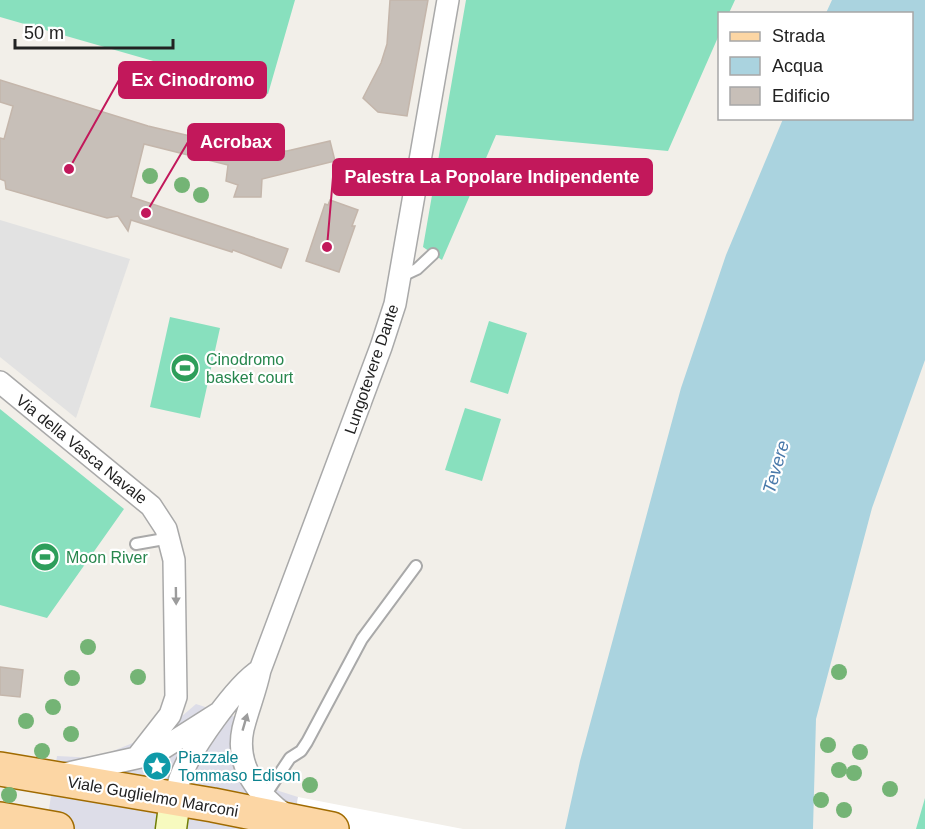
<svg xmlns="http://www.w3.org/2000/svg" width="925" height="829" viewBox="0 0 925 829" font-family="Arial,sans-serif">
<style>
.pitch{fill:#88e0be}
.parking{fill:#e2e2e2}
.plaza{fill:#dddde8}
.water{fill:#aad3df}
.pier{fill:#fff}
.building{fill:#c7bfb8;stroke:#c4b6ab;stroke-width:1.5}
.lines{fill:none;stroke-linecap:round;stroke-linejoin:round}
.lane-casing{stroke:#a9a9a9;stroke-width:14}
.street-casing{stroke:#a9a9a9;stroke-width:24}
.secondary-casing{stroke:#707d05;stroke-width:33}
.primary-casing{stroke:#a06b00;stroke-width:36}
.lane{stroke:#fff;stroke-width:10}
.street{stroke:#fff;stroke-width:21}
.secondary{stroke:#f7fabf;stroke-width:30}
.primary{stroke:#fcd6a4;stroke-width:33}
.tree{fill:#74b475}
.oneway{fill:#9c9c9c}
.labels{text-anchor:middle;stroke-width:4.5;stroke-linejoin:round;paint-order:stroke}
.leisure-label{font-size:16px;fill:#27864d;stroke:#fff;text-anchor:start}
.street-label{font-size:16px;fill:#222;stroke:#fff}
.culture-label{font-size:16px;fill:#0d838f;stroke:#fff;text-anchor:start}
.water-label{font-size:18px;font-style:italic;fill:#4a7aab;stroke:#fff}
.leader{fill:none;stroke:#c2185b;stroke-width:2}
.callout-dot{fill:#c2185b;stroke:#fff;stroke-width:2}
.callout{fill:#c2185b;stroke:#c2185b;stroke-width:2}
.callout-label{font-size:18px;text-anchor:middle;font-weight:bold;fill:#fff}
</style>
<rect width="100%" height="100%" fill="#f2efe9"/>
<!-- pitch -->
<path class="pitch" d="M0,0H295L268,94L0,17Z
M466,0H735L729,13L720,14L719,35L668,151L496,135L442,260L423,247Z
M170,317L220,328L200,418L150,407Z
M489,321L527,333L508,394L470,382Z
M465,408L501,419L482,481L445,470Z
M0,409L124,509L47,618L0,605Z
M925,798V829H916Z"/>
<!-- parking -->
<path class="parking" d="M0,220L130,259L76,418L0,357Z"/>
<!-- plaza -->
<path class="plaza" d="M196,704L245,720L252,752L261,774L279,791L298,797L293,829H46L57,756L96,758L167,729Z"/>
<!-- water -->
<path class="water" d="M832,0H925V360L872,508L816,719L813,829H565L580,761L681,388L726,255L783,119L912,118V14L826,13Z"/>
<!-- pier -->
<path class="pier" d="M298,797L463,829H293Z"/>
<!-- building -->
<path class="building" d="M390,0H428L407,116L378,112L363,98L381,63L387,44Z
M0,80L148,126L249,150L287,151L330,141L335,161L262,179L261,197H234L238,185L226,181L228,165L144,144L131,197L288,249L281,268L233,250L232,252L131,220L128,231L118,216L107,218L6,189L5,181L0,179V138L4,139L13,106L0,102Z
M330,200L358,210L352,226H355L339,272L306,261L325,204L328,205Z
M0,667L23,670L20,697L0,695Z"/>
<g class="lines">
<!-- lane casing -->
<g class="lane-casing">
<path id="lane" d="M400,277L417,269L433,254
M136,544L170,538
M264,797L290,758L301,751L307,742L362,639L416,566"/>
</g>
<!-- street casing -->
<g class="street-casing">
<path id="street" d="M0,382L151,506L166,529L174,560L176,697L170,715L138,756
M64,774L154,754L220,712
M175,799C177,791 178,783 181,776C191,749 236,685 260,670
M287,816C258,796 235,766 243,729C248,709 256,690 260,670L381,347L395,304L448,0"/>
</g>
<!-- secondary casing -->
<g class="secondary-casing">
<path id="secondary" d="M171,829L175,799"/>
</g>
<!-- primary casing -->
<g class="primary-casing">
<path id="primary" d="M0,769L213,805L332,829
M0,819L57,829"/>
</g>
<!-- lane -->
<use href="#lane" class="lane"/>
<!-- street -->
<use href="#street" class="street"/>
<!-- secondary -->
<use href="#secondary" class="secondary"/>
<!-- primary -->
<use href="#primary" class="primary"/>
</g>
<!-- trees -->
<g class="tree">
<circle cx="150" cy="176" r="8"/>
<circle cx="182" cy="185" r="8"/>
<circle cx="201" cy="195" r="8"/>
<circle cx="88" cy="647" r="8"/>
<circle cx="839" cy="672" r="8"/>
<circle cx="138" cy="677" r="8"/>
<circle cx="72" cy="678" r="8"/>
<circle cx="53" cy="707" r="8"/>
<circle cx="26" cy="721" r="8"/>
<circle cx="71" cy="734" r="8"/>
<circle cx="828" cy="745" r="8"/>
<circle cx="42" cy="751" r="8"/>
<circle cx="860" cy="752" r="8"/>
<circle cx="839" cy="770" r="8"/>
<circle cx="854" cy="773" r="8"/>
<circle cx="310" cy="785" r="8"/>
<circle cx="890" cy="789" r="8"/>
<circle cx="9" cy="795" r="8"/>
<circle cx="821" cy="800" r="8"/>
<circle cx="844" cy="810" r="8"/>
</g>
<!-- one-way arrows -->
<defs><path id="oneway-solid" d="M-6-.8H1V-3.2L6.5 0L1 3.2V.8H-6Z" transform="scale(1.5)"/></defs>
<g class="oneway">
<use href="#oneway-solid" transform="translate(176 596) rotate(89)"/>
<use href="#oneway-solid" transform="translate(245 722) rotate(-74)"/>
</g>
<!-- icons -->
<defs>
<g id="stadium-disc" transform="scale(1.5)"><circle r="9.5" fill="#2e9e5b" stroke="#fff"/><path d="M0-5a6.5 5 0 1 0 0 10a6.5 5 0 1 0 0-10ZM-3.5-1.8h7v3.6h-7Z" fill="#fff"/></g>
<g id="sight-disc" transform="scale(1.5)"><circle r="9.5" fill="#0f9aa8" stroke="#fff"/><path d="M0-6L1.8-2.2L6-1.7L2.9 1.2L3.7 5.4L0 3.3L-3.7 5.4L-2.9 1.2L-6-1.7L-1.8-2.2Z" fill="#fff"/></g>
</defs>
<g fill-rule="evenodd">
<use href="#stadium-disc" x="185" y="368"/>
<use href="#stadium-disc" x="45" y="557"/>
<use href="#sight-disc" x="157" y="766"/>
</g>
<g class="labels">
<!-- leisure labels -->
<g class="leisure-label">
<text x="206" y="365">Cinodromo<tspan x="206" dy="18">basket court</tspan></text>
<text x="66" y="563">Moon River</text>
</g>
<!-- street labels -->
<g class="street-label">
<text transform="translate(371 369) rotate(-71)" y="6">Lungotevere Dante</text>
<text transform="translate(82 449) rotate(39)" y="6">Via della Vasca Navale</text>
<text transform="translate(153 796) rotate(10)" y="6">Viale Guglielmo Marconi</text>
</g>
<!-- culture labels -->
<g class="culture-label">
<text x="178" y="763">Piazzale<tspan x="178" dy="18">Tommaso Edison</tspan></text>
</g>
<!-- water labels -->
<g class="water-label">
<text transform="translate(776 467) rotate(-74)" y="6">Tevere</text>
</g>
</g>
<!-- callouts -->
<path class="leader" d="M69 169L119 80M146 213L188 142M327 247L333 177"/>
<g class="callout-dot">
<circle cx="69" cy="169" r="6"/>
<circle cx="146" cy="213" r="6"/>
<circle cx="327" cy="247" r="6"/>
</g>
<g class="callout">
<rect x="119" y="62" width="147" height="36" rx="6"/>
<rect x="188" y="124" width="96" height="36" rx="6"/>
<rect x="333" y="159" width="319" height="36" rx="6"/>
</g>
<g class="callout-label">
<text x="193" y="86">Ex Cinodromo</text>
<text x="236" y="148">Acrobax</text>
<text x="492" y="183">Palestra La Popolare Indipendente</text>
</g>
<!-- legend -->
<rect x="718" y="12" width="195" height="108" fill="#ffffff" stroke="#a7a7a7" stroke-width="1.5"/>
<rect x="730" y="32" width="30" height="9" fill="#fcd6a4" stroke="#a7a7a7" stroke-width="1.5"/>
<text x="772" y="42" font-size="18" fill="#222222">Strada</text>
<rect x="730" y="57" width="30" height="18" fill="#aad3df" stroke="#a7a7a7" stroke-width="1.5"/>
<text x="772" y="72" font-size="18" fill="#222222">Acqua</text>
<rect x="730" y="87" width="30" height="18" fill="#c7bfb8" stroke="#a7a7a7" stroke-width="1.5"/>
<text x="772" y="102" font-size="18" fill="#222222">Edificio</text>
<!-- scale -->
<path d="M15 39v9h158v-9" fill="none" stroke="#222222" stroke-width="3"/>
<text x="24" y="39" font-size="18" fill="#222222" stroke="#ffffff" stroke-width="4.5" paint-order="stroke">50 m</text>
</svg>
